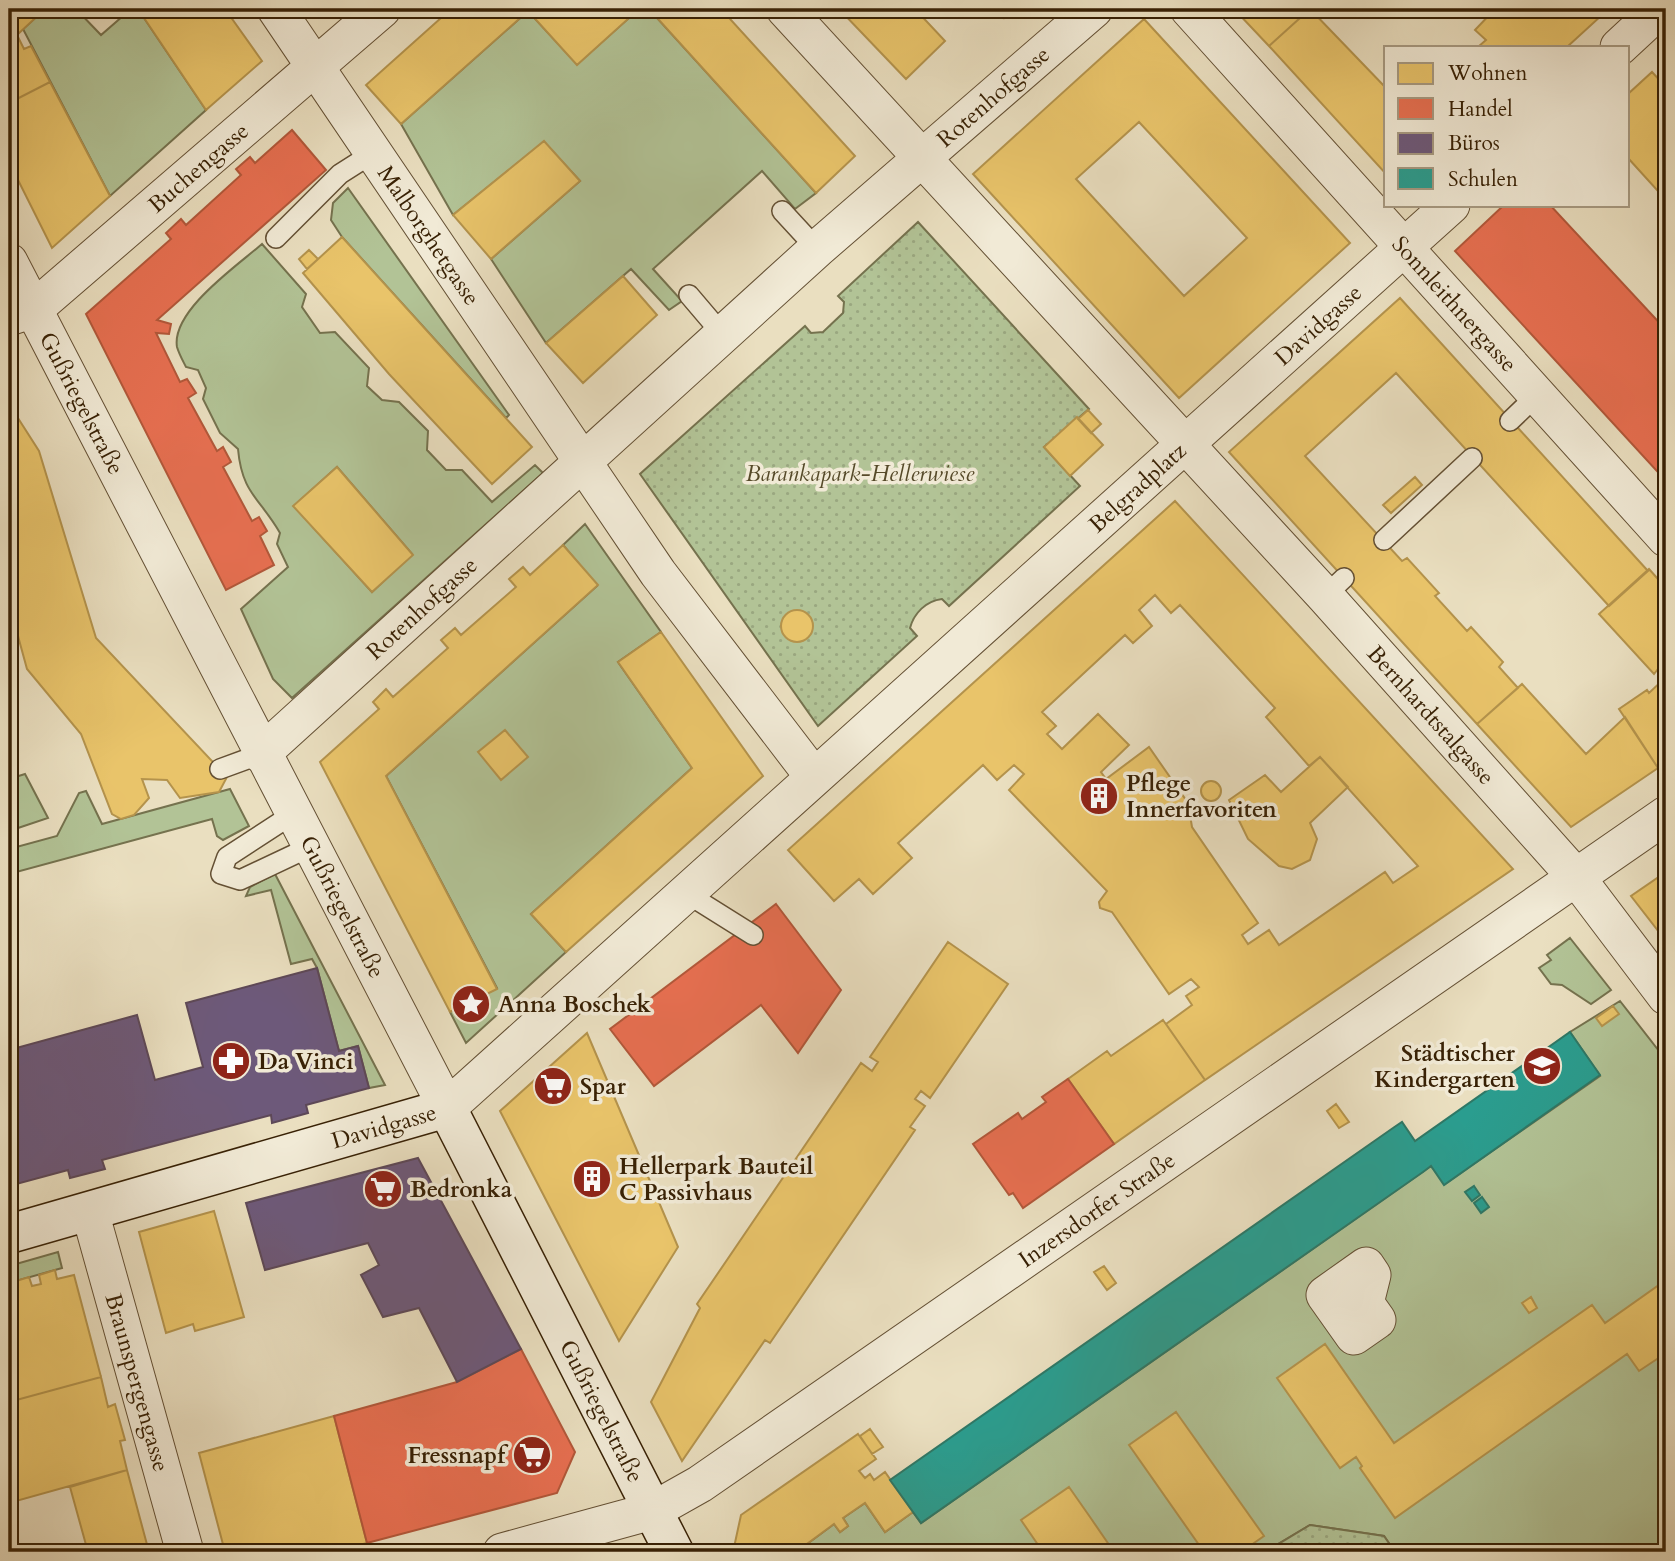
<svg xmlns="http://www.w3.org/2000/svg" width="1675" height="1561" viewBox="0 0 1675 1561" font-family="Cardo,serif">
<style>
.green{fill:#b2c396;stroke:#75724e;stroke-width:2;fill-rule:evenodd}
.park{fill:url(#park-dots);stroke:#75724e;stroke-width:2}
.homes{fill:#e9c46a;stroke:#b4934c;stroke-width:2;fill-rule:evenodd}
.shops{fill:#e76f51;stroke:#b2583a;stroke-width:2}
.offices{fill:#6d597a;stroke:#5d4857;stroke-width:2}
.schools{fill:#2a9d8f;stroke:#2e7866;stroke-width:2}
.lines{fill:none;stroke-linecap:round;stroke-linejoin:round}
.lane-casing{stroke:#645034;stroke-width:22}
.street-casing{stroke:#645034;stroke-width:39}
.secondary-casing{stroke:#382105;stroke-width:41}
.lane{stroke:#f1ead6;stroke-width:19}
.street{stroke:#f1ead6;stroke-width:37}
.secondary{stroke:#f1ead6;stroke-width:38}
.labels{text-anchor:middle;stroke-width:7;stroke-linejoin:round;paint-order:stroke}
.street-label{font-size:23px;fill:#382105;stroke:#f1ead6}
.park-label{font-size:23px;font-style:italic;fill:#564a29;stroke:#f1ead6}
.poi-label{font-size:23px;font-weight:bold;fill:#382105;stroke:#f1ead6;text-anchor:start}
</style>
<defs>
<pattern id="park-dots" width="8" height="8" patternUnits="userSpaceOnUse" patternTransform="scale(1.75)"><rect width="8" height="8" fill="#b2c396"/><path d="M2 2h.1M6 6h.1" fill="none" stroke="#9aa780" stroke-width="1.8" stroke-linecap="round"/></pattern>
</defs>
<rect width="100%" height="100%" fill="#eadfc0"/>
<filter id="stains"><feTurbulence type="fractalNoise" baseFrequency=".00286" numOctaves="4"/><feColorMatrix values="0 0 0 0 .2 0 0 0 0 .09 0 0 0 0 .02 0 0 0 .5 -.17"/></filter>
<radialGradient id="worn" r=".72"><stop offset=".6" stop-color="#630" stop-opacity="0"/><stop offset="1" stop-color="#630" stop-opacity=".3"/></radialGradient>
<!-- green -->
<path class="green" d="M45,9H76L101,35L131,9H138L206,110L110,196L23,29Z
M639,9H649L816,193L795,209L762,171L653,269L682,301L669,310L631,269L546,343L491,259L580,181L544,142L453,215L401,124L528,11L577,64Z
M348,188L509,415L506,418L342,237L331,220L333,203Z
M262,244L306,294L302,307L320,333L335,332L369,368L367,386L382,400L399,402L428,431L427,450L446,470H462L492,502L535,465L543,473L292,698L273,679L241,609L288,567L277,544L280,533C260,498 242,494 238,449L220,433L203,399L206,388L198,370L186,367C183,361 179,354 177,347C171,311 238,265 262,244ZM337,467L412,554L372,592L294,506Z
M585,524L661,632L618,662L692,768L531,914L566,952L466,1043L450,1012L497,988L386,776L597,586L563,545Z
M25,774L48,818L9,831V779Z
M230,789L249,826L223,840L217,836L212,819L9,874V849L57,836L79,793L86,791L102,824Z
M275,874L385,1085L369,1088L358,1046L339,1051L317,968L312,959L291,964L271,890L246,896L250,887Z
M1570,938L1611,990L1591,1004L1562,985L1551,984L1539,968L1551,960L1547,955Z
M1620,1001L1666,1060V1552H1395L1384,1536L1310,1525L1265,1552H804L807,1544L834,1524L840,1532L848,1526L843,1518L865,1503L885,1532L913,1512L921,1523L1431,1166L1445,1184L1600,1076L1570,1032Z
M58,1252L62,1268L9,1283V1266Z"/>
<!-- park -->
<path class="park" d="M918,222L1089,409L1044,447L1080,486L949,606L942,599C926,601 914,613 910,628L917,636L818,726L640,474L805,326L811,333L823,332L843,313L844,302L838,296Z
M1310,1525L1384,1536L1395,1552H1265Z"/>
<!-- homes -->
<path class="homes" d="M9,9H45L17,35L24,49L31,46L50,82L9,103Z
M138,9H225L262,61L206,110Z
M451,9H545L552,17L561,9H639L577,65L528,11L401,124L366,85Z
M649,9H721L855,156L816,193Z
M839,9H915L945,41L906,79Z
M996,9H1015L1004,18Z
M1234,9H1310L1269,46Z
M1310,9L1386,88V174L1269,46Z
M1495,9H1596L1602,15L1567,47H1478L1486,40L1475,30Z
M1144,19L1350,243L1179,398L973,174ZM1139,122L1247,238L1184,296L1076,179Z
M1652,72L1666,87V200L1628,158V94Z
M50,82L110,196L52,248L9,162V103Z
M544,141L580,181L491,259L453,215Z
M342,237L532,447L492,484L389,374L303,273Z
M309,250L318,259L307,269L299,259Z
M623,276L657,315L583,383L546,343Z
M1400,298L1648,571L1609,606L1396,373L1305,456L1402,561L1407,558L1439,593L1435,596L1467,631L1471,627L1503,662L1499,667L1518,688L1477,724L1229,452Z
M9,404L39,451L96,638L227,777L219,792L180,798L167,780L142,779L149,798L134,815L121,819L112,814L81,734L27,669L9,603Z
M1088,410L1101,424L1091,433L1078,419Z
M1077,417L1103,445L1070,476L1044,447Z
M337,467L413,555L372,592L293,506Z
M1415,477L1422,485L1391,513L1383,505Z
M1175,501L1513,869L1205,1080L1166,1024L1192,1005L1186,996L1199,987L1191,979L1169,994L1112,912L1100,908L1099,902L1107,891L1009,790L1024,774L1014,765L997,780L983,765L898,843L912,858L873,894L859,879L834,901L788,850ZM1155,595L1171,613L1180,605L1275,708L1266,717L1309,766L1320,757L1418,866L1393,883L1385,872L1279,945L1269,930L1248,944L1242,935L1258,923L1192,827L1188,803L1149,747L1106,779L1101,772L1129,745L1098,714L1062,749L1047,734L1056,726L1042,712L1125,635L1133,643L1152,626L1139,610Z
M563,545L598,585L386,776L497,989L450,1012L320,762L379,709L373,702L386,689L393,697L448,648L441,640L455,628L461,635L516,587L509,579L523,567L530,575Z
M1649,569L1666,588V677L1658,669L1654,674L1599,614Z
M781 626a16 16 0 1 1 32 0a16 16 0 1 1-32 0Z
M661,632L763,776L566,952L531,914L692,768L618,662Z
M1666,677V762L1658,768L1619,709L1647,690L1649,693Z
M1522,684L1586,754L1625,717L1658,768L1571,827L1477,724Z
M505,730L528,757L501,780L478,752Z
M1320,757L1348,787L1310,823L1317,839L1310,860L1292,869L1279,866L1248,839L1229,800L1265,775L1281,792Z
M1201 791a10 10 0 1 1 20 0a10 10 0 1 1-20 0Z
M1666,872V941L1631,896Z
M948,942L1008,984L930,1098L921,1091L915,1099L925,1106L910,1127L915,1130L770,1343L765,1340L682,1461L651,1402L700,1308L697,1304L861,1063L872,1071L878,1062L870,1057Z
M1613,1006L1619,1014L1602,1026L1596,1018Z
M1163,1020L1205,1080L1114,1144L1068,1079L1107,1051L1111,1056Z
M587,1033L678,1247L619,1341L500,1111Z
M1336,1104L1349,1122L1339,1128L1327,1111Z
M214,1211L244,1317L195,1331L193,1324L166,1333L139,1232Z
M1104,1266L1116,1283L1107,1290L1094,1272Z
M55,1270L57,1279L74,1275L101,1377L9,1402V1293L16,1291L13,1282L29,1277L32,1286L41,1284L39,1275Z
M1666,1280V1353L1639,1371L1627,1354L1395,1518L1360,1468L1362,1466L1356,1457L1340,1468L1277,1378L1325,1344L1394,1443L1592,1305L1605,1323Z
M1531,1297L1537,1308L1529,1313L1522,1303Z
M101,1377L108,1407L115,1404L125,1440L120,1441L127,1470L9,1503V1402Z
M1176,1412L1264,1536L1241,1552H1204L1129,1445Z
M334,1416L367,1543L331,1552H225L199,1453Z
M870,1429L883,1447L872,1454L860,1436Z
M858,1434L876,1459L859,1471L865,1478L870,1474L874,1480L885,1472L913,1512L885,1532L865,1503L843,1518L848,1526L840,1532L834,1524L807,1544L804,1552H733L741,1515Z
M127,1470L149,1552H88L70,1487Z
M1069,1487L1090,1517L1114,1552H1043L1021,1520Z"/>
<!-- shops -->
<path class="shops" d="M292,130L326,170L157,320L171,324L169,334L156,333L180,382L187,379L196,393L188,398L217,451L223,447L231,462L223,467L252,521L259,517L267,531L260,536L274,565L226,590L86,314L171,239L166,233L181,219L186,225L241,175L236,169L250,157L255,163Z
M1504,205H1550L1666,330V481L1455,251Z
M776,904L841,990L798,1053L761,1005L654,1086L610,1029Z
M1068,1079L1114,1144L1023,1208L1013,1193L1009,1195L973,1144L1018,1113L1022,1119L1046,1102L1042,1097Z
M521,1349L575,1452L557,1493L367,1543L334,1416L457,1382Z"/>
<!-- offices -->
<path class="offices" d="M317,968L339,1051L358,1046L369,1088L306,1105L308,1113L272,1123L271,1115L102,1160L105,1169L70,1178L68,1170L9,1186V1050L137,1015L155,1080L203,1067L186,1003Z
M418,1158L521,1349L457,1382L419,1308L383,1317L361,1275L379,1265L368,1243L265,1270L246,1203Z"/>
<!-- schools -->
<path class="schools" d="M1570,1032L1600,1075L1444,1185L1431,1166L1423,1172L921,1523L890,1480L1393,1128L1402,1122L1415,1141Z
M1474,1186L1480,1195L1472,1201L1465,1192Z
M1482,1197L1489,1207L1481,1213L1474,1203Z"/>
<g class="lines">
<!-- lane casing -->
<g class="lane-casing">
<path id="lane" d="M782,211L817,249
M276,238L340,174L373,153
M689,295L723,335
M1510,421L1536,396
M1384,540L1472,458
M1325,596L1344,578
M220,769L261,754
M293,814L227,857L221,874L240,880L310,847
M686,893L753,935"/>
</g>
<!-- street casing -->
<g class="street-casing">
<g id="street">
<path id="s1" d="M276,9L658,573L814,777"/>
<path id="s2" d="M785,9L1325,596L1576,877L1666,996"/>
<path id="s3" d="M1189,9L1666,538"/>
<path d="M1619,47L1660,9"/>
<path id="s4" d="M9,262L447,1108L1451,205"/>
<path id="s5" d="M9,317L34,309L382,9"/>
<path id="s6" d="M261,754L817,249L1094,9"/>
<path id="s7" d="M90,1212L185,1552"/>
<path d="M1366,1266L1372,1275L1365,1303L1377,1320L1354,1336L1325,1295Z"/>
<path id="s8" d="M502,1552L652,1511L700,1484L1666,815"/>
</g>
</g>
<!-- secondary casing -->
<g class="secondary-casing">
<g id="secondary">
<path id="s9" d="M9,1234L447,1108L674,1552"/>
</g>
</g>
<!-- lane -->
<use href="#lane" class="lane"/>
<!-- street -->
<use href="#street" class="street"/>
<!-- secondary -->
<use href="#secondary" class="secondary"/>
</g>
<!-- icons -->
<defs>
<g id="building-disc" transform="scale(2.0125)"><circle r="9.5" fill="#8f2418" stroke="#f1ead6"/><path d="M-4-6H4V6H1V3H-1V6H-4ZM-2.5-4.3h1.7v1.8h-1.7ZM.8-4.3h1.7v1.8H.8ZM-2.5-1h1.7V.8h-1.7ZM.8-1h1.7V.8H.8Z" fill="#fff"/></g>
<g id="sight-disc" transform="scale(2.0125)"><circle r="9.5" fill="#8f2418" stroke="#f1ead6"/><path d="M0-6L1.8-2.2L6-1.7L2.9 1.2L3.7 5.4L0 3.3L-3.7 5.4L-2.9 1.2L-6-1.7L-1.8-2.2Z" fill="#fff"/></g>
<g id="pharmacy-disc" transform="scale(2.0125)"><circle r="9.5" fill="#8f2418" stroke="#f1ead6"/><path d="M-2-6h4v4h4v4h-4v4h-4v-4h-4v-4h4Z" fill="#fff"/></g>
<g id="school-disc" transform="scale(2.0125)"><circle r="9.5" fill="#8f2418" stroke="#f1ead6"/><path d="M0-5L7-2L0 1L-7-2ZM-4 1L0 2.5L4 1V4Q0 6-4 4Z" fill="#fff"/></g>
<g id="supermarket-disc" transform="scale(2.0125)"><circle r="9.5" fill="#8f2418" stroke="#f1ead6"/><path d="M-6-5.5h2.5l.6 2H6L4.5 2H-2.5L-4.4-4H-6ZM-1.5 3.2a1.3 1.3 0 1 0 .1 0ZM3 3.2a1.3 1.3 0 1 0 .1 0Z" fill="#fff"/></g>
</defs>
<g fill-rule="evenodd">
<use href="#building-disc" x="1099" y="796"/>
<use href="#sight-disc" x="471" y="1004"/>
<use href="#pharmacy-disc" x="231" y="1061"/>
<use href="#school-disc" x="1542" y="1066"/>
<use href="#supermarket-disc" x="553" y="1086"/>
<use href="#building-disc" x="592" y="1179"/>
<use href="#supermarket-disc" x="383" y="1189"/>
<use href="#supermarket-disc" x="532" y="1455"/>
</g>
<g class="labels">
<!-- street labels -->
<g class="street-label">
<text dy="8" stroke="none"><textPath href="#s6" startOffset="984">Rotenhofgasse</textPath></text>
<text dy="8" stroke="none"><textPath href="#s5" startOffset="243">Buchengasse</textPath></text>
<text dy="8" stroke="none"><textPath href="#s1" startOffset="273">Malborghetgasse</textPath></text>
<text dy="8" stroke="none"><textPath href="#s3" startOffset="397">Sonnleithnergasse</textPath></text>
<text dy="8" stroke="none"><textPath href="#s4" startOffset="2124">Davidgasse</textPath></text>
<text dy="8" stroke="none"><textPath href="#s4" startOffset="159">Gußriegelstraße</textPath></text>
<text dy="8" stroke="none"><textPath href="#s4" startOffset="1881">Belgradplatz</textPath></text>
<text dy="8" stroke="none"><textPath href="#s6" startOffset="217">Rotenhofgasse</textPath></text>
<text dy="8" stroke="none"><textPath href="#s2" startOffset="957">Bernhardtstalgasse</textPath></text>
<text dy="8" stroke="none"><textPath href="#s4" startOffset="726">Gußriegelstraße</textPath></text>
<text dy="8" stroke="none"><textPath href="#s9" startOffset="390">Davidgasse</textPath></text>
<text dy="8" stroke="none"><textPath href="#s8" startOffset="693">Inzersdorfer Straße</textPath></text>
<text dy="8" stroke="none"><textPath href="#s7" startOffset="177">Braunspergengasse</textPath></text>
<text dy="8" stroke="none"><textPath href="#s9" startOffset="796">Gußriegelstraße</textPath></text>
</g>
<!-- park labels -->
<g class="park-label">
<text x="860" y="481">Barankapark-Hellerwiese</text>
</g>
<!-- poi labels -->
<g class="poi-label">
<text x="1126" y="791">Pflege<tspan x="1126" dy="26">Innerfavoriten</tspan></text>
<text x="498" y="1012">Anna Boschek</text>
<text x="1515" y="1061" text-anchor="end">Städtischer<tspan x="1515" dy="26">Kindergarten</tspan></text>
<text x="258" y="1069">Da Vinci</text>
<text x="580" y="1094">Spar</text>
<text x="619" y="1174">Hellerpark Bauteil<tspan x="619" dy="26">C Passivhaus</tspan></text>
<text x="410" y="1197">Bedronka</text>
<text x="505" y="1463" text-anchor="end">Fressnapf</text>
</g>
</g>
<!-- margin -->
<rect width="1675" height="1561" fill="none" stroke="#eadfc0" stroke-width="35"/>
<rect x="10" y="10" width="1654" height="1540" fill="none" stroke="#382105" stroke-width="3.5"/>
<rect x="18" y="18" width="1640" height="1526" fill="none" stroke="#382105" stroke-width="2"/>
<!-- legend -->
<rect x="1384" y="46" width="245" height="161" fill="#f1ead6" stroke="#a79a82" stroke-width="2"/>
<rect x="1398" y="63" width="35" height="21" fill="#e9c46a" stroke="#a79a82" stroke-width="2"/>
<text x="1448" y="80" font-size="21" fill="#382105">Wohnen</text>
<rect x="1398" y="98" width="35" height="21" fill="#e76f51" stroke="#a79a82" stroke-width="2"/>
<text x="1448" y="116" font-size="21" fill="#382105">Handel</text>
<rect x="1398" y="133" width="35" height="21" fill="#6d597a" stroke="#a79a82" stroke-width="2"/>
<text x="1448" y="150" font-size="21" fill="#382105">Büros</text>
<rect x="1398" y="168" width="35" height="21" fill="#2a9d8f" stroke="#a79a82" stroke-width="2"/>
<text x="1448" y="186" font-size="21" fill="#382105">Schulen</text>
<rect width="100%" height="100%" filter="url(#stains)"/>
<rect width="100%" height="100%" fill="url(#worn)"/>
</svg>
